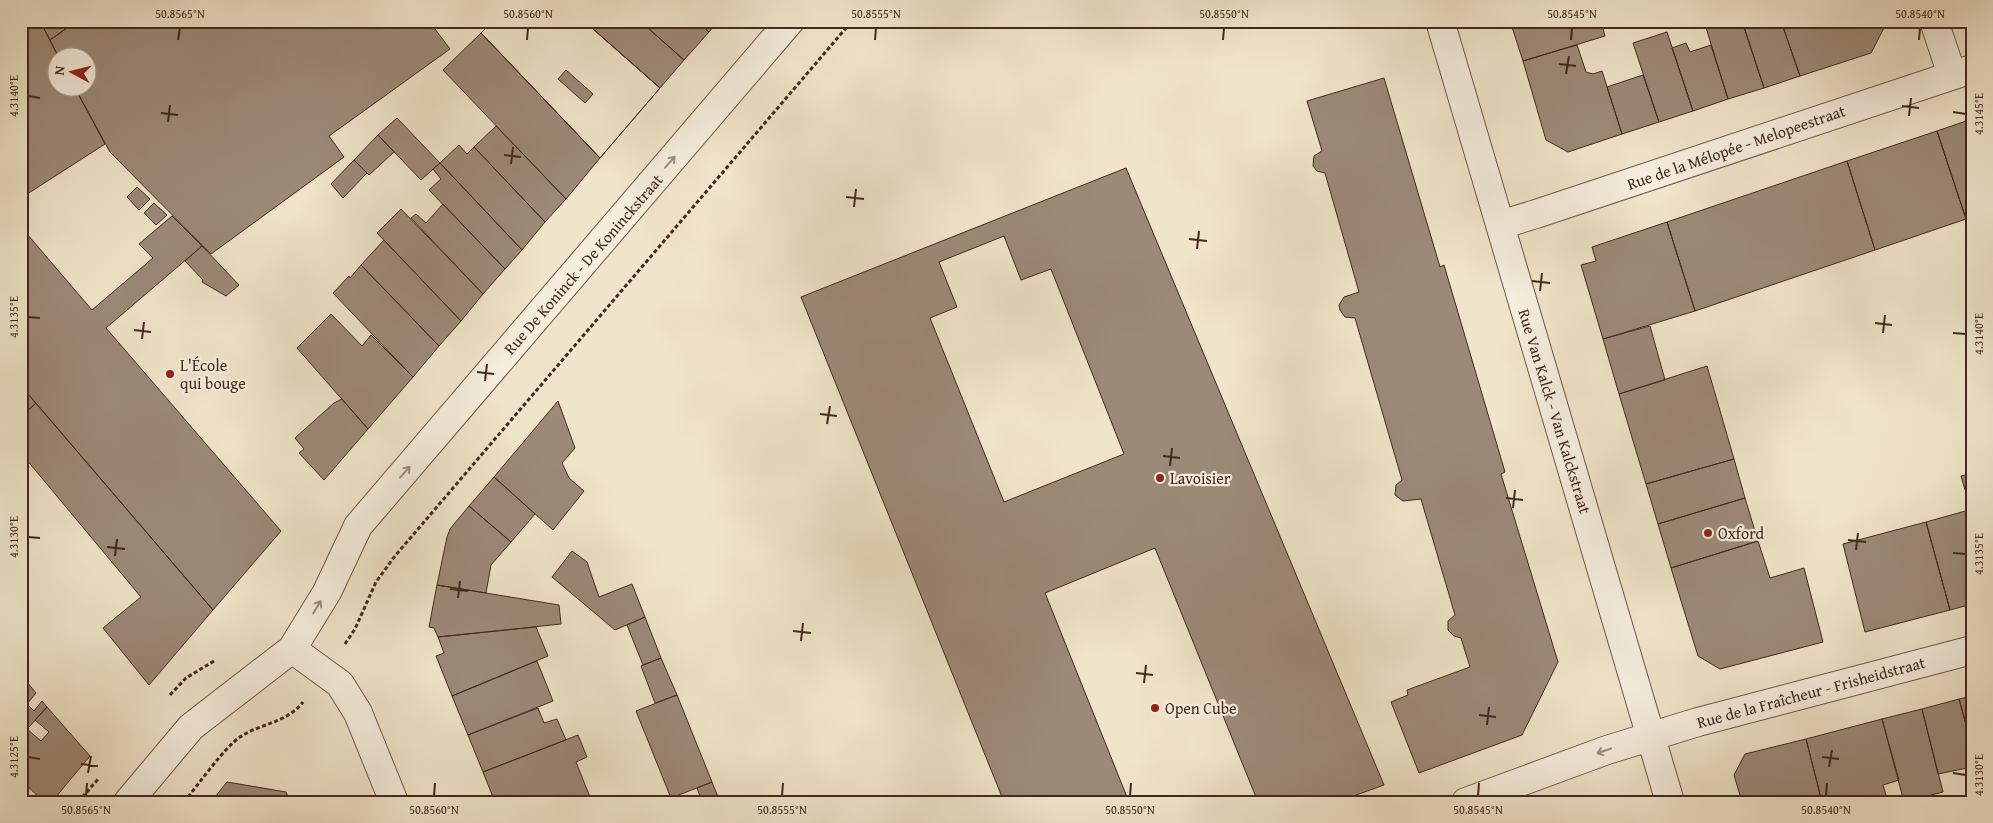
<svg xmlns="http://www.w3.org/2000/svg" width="1993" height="823" viewBox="0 0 1993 823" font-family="'Gentium Book Plus',serif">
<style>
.building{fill:#9c8a77;stroke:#41291d;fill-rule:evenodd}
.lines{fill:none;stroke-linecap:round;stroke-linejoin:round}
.minor-casing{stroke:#6d5848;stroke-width:30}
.path{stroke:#41291d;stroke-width:3;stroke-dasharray:4 2.5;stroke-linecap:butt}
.minor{stroke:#f5eddd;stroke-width:28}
.oneway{stroke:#9b8b7d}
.ticks{fill:none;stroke:#41291d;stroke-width:2}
.poi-dot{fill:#8f2418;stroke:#f5eddd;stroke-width:2}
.labels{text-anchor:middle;stroke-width:4.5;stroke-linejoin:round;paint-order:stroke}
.street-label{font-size:16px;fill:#41291d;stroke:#f5eddd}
.poi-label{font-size:16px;fill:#41291d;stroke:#f5eddd;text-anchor:start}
.neatline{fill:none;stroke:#41291d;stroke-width:2}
.ticks-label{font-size:12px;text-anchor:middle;fill:#41291d}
</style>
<rect width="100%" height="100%" fill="#f0e4ca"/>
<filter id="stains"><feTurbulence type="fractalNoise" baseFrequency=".004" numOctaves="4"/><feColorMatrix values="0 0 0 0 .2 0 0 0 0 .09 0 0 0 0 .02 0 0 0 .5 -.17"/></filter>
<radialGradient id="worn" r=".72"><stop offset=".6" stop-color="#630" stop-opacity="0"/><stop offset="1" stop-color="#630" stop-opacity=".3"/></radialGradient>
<!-- building -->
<path class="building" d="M21,21H40L59,58H58V88H75L105,144L21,198Z
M40,21H77L50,40Z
M77,21H445L435,29L450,49L329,136L344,157L211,254L110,152L75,88H88V58H59L50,40Z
M493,21H584L660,88L600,158L481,33ZM566,70L593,94L585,103L558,79Z
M493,21H584L660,88L600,158L481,33Z
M584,21H640L684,60L660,88Z
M640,21H697L709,32L684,60Z
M697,21H718L709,32Z
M1510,21H1601L1605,36L1523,61Z
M1704,21H1742L1764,88L1728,99Z
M1742,21H1781L1800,76L1764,88Z
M1801,21L1805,26L1821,21H1883L1885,26L1871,53L1800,76L1783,27Z
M1667,32L1693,111L1659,122L1633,43Z
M481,33L600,158L566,199L443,70Z
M1686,43L1690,52L1711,45L1728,99L1693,111L1672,48Z
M1577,45L1586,72L1593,74L1602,71L1622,134L1568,152L1546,140L1523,61Z
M1643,75L1659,122L1622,134L1607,87Z
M1384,78L1440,267L1444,265L1505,472L1501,474L1558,662L1522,735L1419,773L1391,702L1408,695L1407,690L1470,667L1461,638L1454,636L1448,630V621L1455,615L1421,499L1403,501L1395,495L1396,485L1402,480L1355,318L1345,317L1340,310L1339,305L1344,297L1359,292L1325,173L1317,171L1313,166L1314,156L1322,151L1307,101Z
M397,118L440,163L421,180L378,135Z
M1972,119V217L1966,219L1937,131Z
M496,126L566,199L545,222L474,147Z
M1937,131L1966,219L1875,250L1847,161Z
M378,135L394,152L369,175L354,160Z
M459,145L467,154L474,147L545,222L522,250L440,163Z
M354,160L367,173L343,198L331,184Z
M1847,161L1875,250L1695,311L1667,222Z
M440,163L522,250L505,269L429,190L441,179L433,169Z
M1126,168L1384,785L1337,802H1258L1155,548L1045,593L1129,802H1004L801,297ZM1004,236L1021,280L1051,269L1124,454L1004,502L930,318L957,307L939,262Z
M137,187L150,199L139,210L127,197Z
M154,203L167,215L156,225L144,213Z
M443,204L505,269L483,294L411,218L416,214L426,223Z
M401,209L483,294L461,321L377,233Z
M172,216L202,246L106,328L281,531L213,610L21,386V227L92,310L153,258L139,244Z
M1667,222L1695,311L1603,339L1581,265L1596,261L1592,247Z
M384,240L461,321L439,346L361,265Z
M202,246L239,285L226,296L202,282L203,280L185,261Z
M361,265L439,346L413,377L333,293L349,276L350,278Z
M331,314L362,346L371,335L413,377L368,429L297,348Z
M1650,326L1665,380L1619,394L1603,339Z
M1707,366L1734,459L1646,484L1619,394Z
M21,386L36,403L21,417Z
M342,399L368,429L324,480L299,453L304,449L295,438L334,403Z
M558,401L575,448L562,463L569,478L584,491L553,530L494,477Z
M36,403L213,610L149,685L103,628L141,597L21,453V417Z
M1734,459L1745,498L1658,524L1646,484Z
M1972,473V488L1965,490L1961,476Z
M494,477L535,514L511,542L469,506Z
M1745,498L1758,541L1671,568L1658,524Z
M469,506L511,542L491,565L486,593L437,585L447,537L450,529Z
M1969,510L1972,519V604L1950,610L1926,522Z
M1926,522L1950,610L1865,632L1843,544Z
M1758,541L1770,578L1804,568L1823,642L1720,669L1698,656L1671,568Z
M572,551L587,562L599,597L632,584L645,617L615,630L552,577Z
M437,585L559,605L561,624L438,637L434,628L429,627Z
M645,617L661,658L643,665L627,625Z
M536,627L548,656L452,696L436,656L444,653L438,637Z
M661,658L677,695L655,703L641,666Z
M537,661L553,701L468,735L452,696Z
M27,682L36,693L27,704L34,711L42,701L47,707L21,736V689Z
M677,695L712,782L671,798L636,711Z
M1972,696V746L1959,699Z
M1959,699L1972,746V767L1938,774L1922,709Z
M47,707L90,756L55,798L41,799L21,780V736L27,729L41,741L49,732L35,720Z
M538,708L544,723L557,719L566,740L483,772L468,735Z
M1922,709L1943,792L1904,802L1882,719Z
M1882,719L1899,780L1883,785L1888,802H1822L1806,739Z
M578,735L587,757L576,762L592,802H495L483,772Z
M1806,739L1822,802H1742L1734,775L1745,754Z
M227,782L286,792L290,802H211Z
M712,782L720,802H702L697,788Z"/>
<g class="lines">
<!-- minor casing -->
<g class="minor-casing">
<path id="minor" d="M1440,21L1670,802
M1934,21L1952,75
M1500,225L1536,214L1972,69
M292,649L340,684L358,713L394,802
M128,802L191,727L292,649L327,592L358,526L790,21
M1466,802L1607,750L1698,722L1972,650"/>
</g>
<!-- path -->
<path class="path" d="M345,644L355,629L376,582L395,556L852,21
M170,695L186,678L214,661
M78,802L99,778
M184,802C198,785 224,748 240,737C261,723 287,723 303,702"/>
<!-- minor -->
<use href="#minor" class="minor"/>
</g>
<!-- one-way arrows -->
<defs><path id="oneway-shaft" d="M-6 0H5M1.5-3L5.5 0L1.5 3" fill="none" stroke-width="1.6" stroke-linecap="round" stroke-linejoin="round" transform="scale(1.25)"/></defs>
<g class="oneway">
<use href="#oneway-shaft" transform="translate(670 162) rotate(-49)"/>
<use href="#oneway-shaft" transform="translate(405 472) rotate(-49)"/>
<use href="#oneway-shaft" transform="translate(317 607) rotate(-59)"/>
<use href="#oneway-shaft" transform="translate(1604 751) rotate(161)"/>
</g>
<!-- ticks -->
<path class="ticks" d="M178,40L180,28M527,40L528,28M875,40L876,28M1223,40L1224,28M1571,40L1572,28M1919,40L1920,28M1559,64L1576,66M1566,74L1569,56M28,96L40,98M1902,106L1919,108M1953,112L1966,114M161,113L178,115M1909,116L1911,98M168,122L170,105M504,155L521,157M511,164L513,147M846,197L864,199M854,207L856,189M1189,239L1207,241M1197,249L1199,231M1532,281L1550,283M1540,291L1542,273M28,317L40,318M1875,323L1892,325M134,330L151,332M1883,333L1885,315M1953,333L1966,334M142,339L144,322M477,372L494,374M485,381L487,364M820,414L837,416M827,424L830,406M1163,456L1180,458M1170,466L1172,448M1506,498L1523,500M1513,508L1515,490M28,537L40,538M1848,540L1866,542M107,547L125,549M1856,550L1858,533M1953,553L1966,554M115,556L117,539M450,589L468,591M458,598L460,581M793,631L811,633M801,641L803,623M1136,673L1153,675M1144,683L1146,665M1479,715L1496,717M1487,725L1489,707M28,757L40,759M1822,757L1839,759M81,764L98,766M1829,767L1832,750M88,773L91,756M1953,773L1966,775M86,796L87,783M434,796L435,783M782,796L783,783M1130,796L1131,783M1478,796L1479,783M1826,796L1827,783"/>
<!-- markers -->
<g class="poi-dot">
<circle cx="170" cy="374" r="5"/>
<circle cx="1160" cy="478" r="5"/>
<circle cx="1708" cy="533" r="5"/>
<circle cx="1155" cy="708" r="5"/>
</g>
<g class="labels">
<!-- street labels -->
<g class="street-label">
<text transform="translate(1736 147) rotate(-19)" y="6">Rue de la Mélopée - Melopeestraat</text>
<text transform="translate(583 264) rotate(-49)" y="6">Rue De Koninck - De Koninckstraat</text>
<text transform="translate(1555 411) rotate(73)" y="6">Rue Van Kalck - Van Kalckstraat</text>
<text transform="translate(1811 692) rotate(-15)" y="6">Rue de la Fraîcheur - Frisheidstraat</text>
</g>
<!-- poi labels -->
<g class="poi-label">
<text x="180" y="371">L'École<tspan x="180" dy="18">qui bouge</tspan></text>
<text x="1170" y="484">Lavoisier</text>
<text x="1718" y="539">Oxford</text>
<text x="1165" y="714">Open Cube</text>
</g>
</g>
<!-- margin -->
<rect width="1993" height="823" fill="none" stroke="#f0e4ca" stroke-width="55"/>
<!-- north arrow -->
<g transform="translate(72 72) rotate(277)"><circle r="24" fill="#f5eddd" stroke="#ad9f90"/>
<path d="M0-4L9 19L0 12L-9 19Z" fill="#8f2418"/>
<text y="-8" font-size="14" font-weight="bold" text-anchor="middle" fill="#41291d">N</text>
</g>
<rect x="28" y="28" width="1938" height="768" class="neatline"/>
<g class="ticks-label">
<text x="180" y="18">50.8565°N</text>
<text x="528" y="18">50.8560°N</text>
<text x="876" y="18">50.8555°N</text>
<text x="1224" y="18">50.8550°N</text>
<text x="1572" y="18">50.8545°N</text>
<text x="1920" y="18">50.8540°N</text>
<text transform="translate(14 96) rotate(-90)" y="4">4.3140°E</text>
<text transform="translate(1979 114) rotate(-90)" y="4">4.3145°E</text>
<text transform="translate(14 317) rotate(-90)" y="4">4.3135°E</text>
<text transform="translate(1979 334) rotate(-90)" y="4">4.3140°E</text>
<text transform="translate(14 537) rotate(-90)" y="4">4.3130°E</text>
<text transform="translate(1979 554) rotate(-90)" y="4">4.3135°E</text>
<text transform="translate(14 757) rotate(-90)" y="4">4.3125°E</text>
<text transform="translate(1979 775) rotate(-90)" y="4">4.3130°E</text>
<text x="86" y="814">50.8565°N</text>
<text x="434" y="814">50.8560°N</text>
<text x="782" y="814">50.8555°N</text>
<text x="1130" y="814">50.8550°N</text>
<text x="1478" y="814">50.8545°N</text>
<text x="1826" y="814">50.8540°N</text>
</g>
<rect width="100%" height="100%" filter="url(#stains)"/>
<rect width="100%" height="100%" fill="url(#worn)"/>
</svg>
